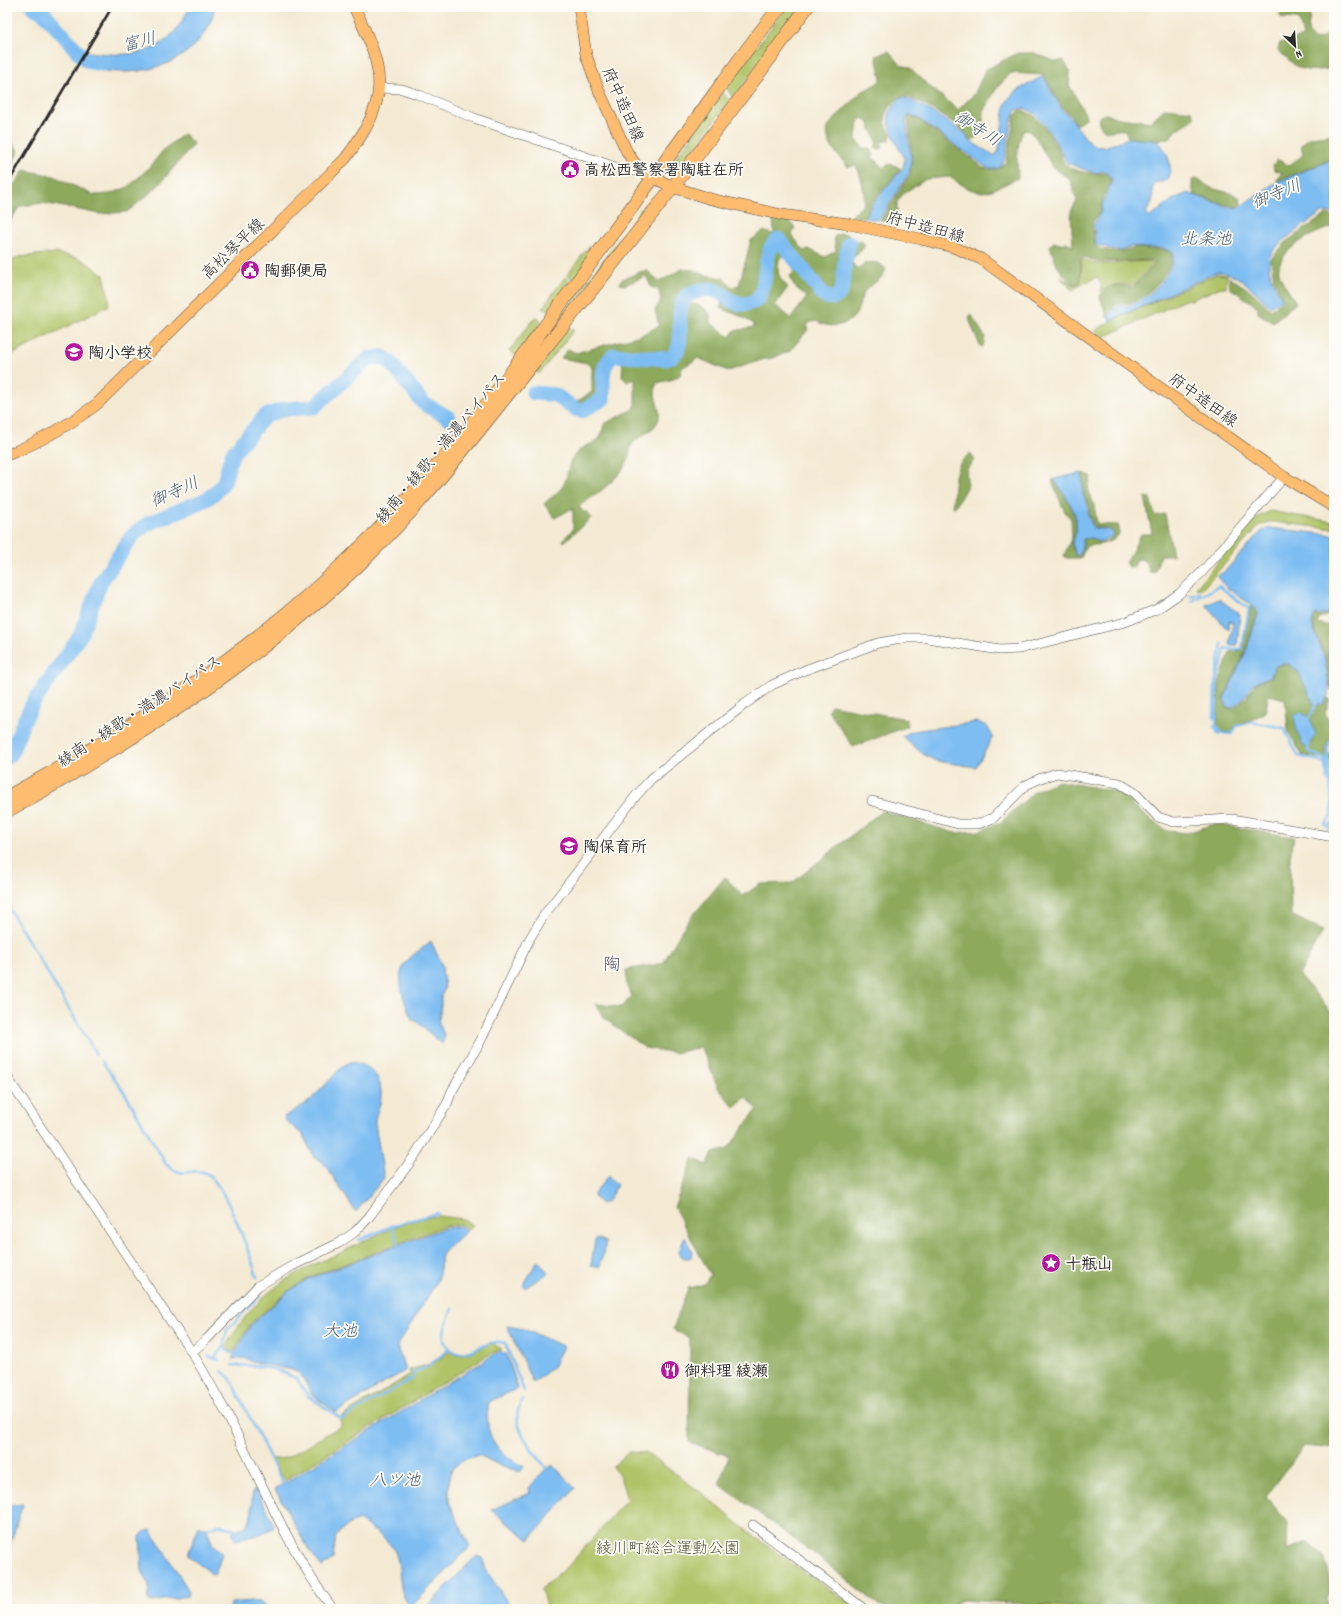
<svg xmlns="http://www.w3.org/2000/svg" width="1341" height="1616" viewBox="0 0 1341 1616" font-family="Dekko,'Klee One',sans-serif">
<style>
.green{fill:#b0c366;stroke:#6e7748}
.forest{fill:#8ca95b;stroke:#5c6a43;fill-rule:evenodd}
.water{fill:#7ebdf2;stroke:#54748e}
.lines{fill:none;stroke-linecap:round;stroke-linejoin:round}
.stream{stroke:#7ebdf2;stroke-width:2.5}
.river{stroke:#7ebdf2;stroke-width:15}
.minor-casing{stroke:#494844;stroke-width:10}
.major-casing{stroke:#494844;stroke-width:12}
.highway-casing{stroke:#494844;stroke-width:14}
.minor{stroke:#fff;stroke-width:9}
.major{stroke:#febc70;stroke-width:11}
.highway{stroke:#febc70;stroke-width:13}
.rail{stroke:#2b2b2b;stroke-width:2.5}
.labels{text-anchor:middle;stroke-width:3.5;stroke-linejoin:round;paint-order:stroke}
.street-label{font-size:16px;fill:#2b2b2b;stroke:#fdfcf7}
.poi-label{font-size:16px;font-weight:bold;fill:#2b2b2b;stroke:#fdfcf7;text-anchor:start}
.park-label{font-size:16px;fill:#53593d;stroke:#fdfcf7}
.water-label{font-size:17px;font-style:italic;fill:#485e71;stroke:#fdfcf7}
.quarter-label{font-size:18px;fill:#5e566f;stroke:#fdfcf7}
</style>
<rect width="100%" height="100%" fill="#fdfcf7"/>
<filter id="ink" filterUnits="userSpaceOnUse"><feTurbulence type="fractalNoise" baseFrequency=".025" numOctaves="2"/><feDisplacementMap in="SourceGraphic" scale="8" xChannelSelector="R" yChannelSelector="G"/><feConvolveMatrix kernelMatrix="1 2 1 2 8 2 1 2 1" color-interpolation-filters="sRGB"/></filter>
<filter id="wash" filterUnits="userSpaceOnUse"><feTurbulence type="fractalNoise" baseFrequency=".012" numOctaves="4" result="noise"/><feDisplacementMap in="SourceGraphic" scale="16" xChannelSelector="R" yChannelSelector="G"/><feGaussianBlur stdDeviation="0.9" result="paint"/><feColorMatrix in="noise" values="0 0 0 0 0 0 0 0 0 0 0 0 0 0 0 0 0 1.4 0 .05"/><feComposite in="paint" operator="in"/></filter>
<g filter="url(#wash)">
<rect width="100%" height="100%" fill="#f4ead4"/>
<!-- green -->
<path class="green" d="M787,7H801L733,99L726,87Z
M723,92L730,103L718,116L686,159L675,163L674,161Z
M649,202L652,203L651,206L525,363L524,362C564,309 607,258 645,204L647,205Z
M589,246L590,248L580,273L572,279L567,275Z
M55,253L81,259L104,275L109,298L108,306L7,357V262L19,257Z
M1082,259L1098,264L1150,261L1154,263L1133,286C1120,282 1112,285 1101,291V284L1097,277L1072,290L1060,277L1074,285L1081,282Z
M1217,274L1227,275L1226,288L1221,287L1191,300L1187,299L1104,337L1095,331L1109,322Z
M565,277L570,281L551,310H548L543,307Z
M536,316L541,320V323L516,356L509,351Z
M567,329L574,330L539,374L534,370Z
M1270,511L1334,522V529L1273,522H1268L1259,526L1201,590L1196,588L1253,520Z
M440,1216L463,1219L473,1225L469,1230L460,1224L442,1227L308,1278L288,1291L250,1324L234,1352L225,1348C237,1325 253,1305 273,1289C293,1273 317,1263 340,1253C371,1238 406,1218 440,1216Z
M491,1342L501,1349L485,1357L284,1481L271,1459L286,1458L341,1426V1417L411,1374L409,1370L434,1363L449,1352C464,1359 478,1348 491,1342Z
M629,1452L647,1453L699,1491L755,1537L857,1609H547L541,1589L572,1562L627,1499L620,1476L612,1467Z
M1115,1605L1117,1609H963L968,1606Z"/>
<!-- forest -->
<path class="forest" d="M1307,7H1311L1308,30L1312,39C1324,42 1324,32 1334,30V68C1316,71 1301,74 1288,59C1284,55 1280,55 1278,49L1280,43L1303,37L1300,24L1297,19L1282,18L1279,15L1282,10L1291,8L1307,11Z
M889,51L901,65L909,67L928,85L958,110L975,93L985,70L1002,61L1018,53H1034L1057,62L1063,60L1070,71L1069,85L1087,117L1077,125L1071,116L1063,109L1044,75L1011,73L997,88L984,110L982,132L972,141L969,139C964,125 933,111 920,102C913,101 910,96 903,97C895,97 886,112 885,119C885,124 888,129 891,134L889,140L881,142L883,147L879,150L875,148L877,142L867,120L862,118L858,122L856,139L863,148H869L874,154L872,158L873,160H876L883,168C890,162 893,164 901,169L872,202L864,217L851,218C853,211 860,210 863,204C867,197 860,170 855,165L848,167C839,156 822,141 829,125L860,93L876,84L881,79L876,56Z
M1165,108L1192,111L1195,118L1174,132L1169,139L1147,140L1128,137L1125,130C1113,128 1104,138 1098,120L1100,116L1106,114C1119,120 1135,119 1150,122Z
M1020,110C1040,114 1050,135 1059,151C1061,156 1063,162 1066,165C1076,173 1093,174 1105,173L1109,176L1111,182L1103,197L1100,212L1092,223L1095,246L1100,249L1121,252L1136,247C1147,252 1163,245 1172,254C1174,269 1148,297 1134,302C1128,304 1122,302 1116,305L1107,317L1100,296C1107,284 1121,284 1133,288L1155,264L1154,260L1098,262L1085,257L1081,258L1080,282L1074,284C1059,274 1055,262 1050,245L1054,242L1060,244L1067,242L1073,247L1071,211L1077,201L1070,180L1052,166L1036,138L1028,130L1023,131C1016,146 1017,162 1018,178C986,193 982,200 950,177L926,179L903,194L897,202V212L889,222L881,220L910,174L912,159L908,117L911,116L918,119L984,168C994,171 999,170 1006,162L1015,115Z
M184,134L194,144L157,187L127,212L100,214L43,203L20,206L7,226V195L24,170L54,176L93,195L110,194L128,187L149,168L164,149Z
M1334,134V158L1277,181L1278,176L1283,173L1274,170L1273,164L1277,160L1284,162L1288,166L1303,155L1301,145L1310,137Z
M7,137L19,151L7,172Z
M1195,179C1201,179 1202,182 1206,185C1216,192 1230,190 1240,198L1241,204L1238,207L1227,205L1195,195L1192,188V180Z
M1327,214L1334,217V227C1316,230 1275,251 1279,273C1281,281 1292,296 1296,303L1273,322L1258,313V307L1230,288L1229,277L1251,291L1271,310L1283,300L1274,279L1271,259L1287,241Z
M776,218L790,221L795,228L792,235L804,251L808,249L825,257L836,251L834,237C840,232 847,233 853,237C838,254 850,280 835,296L830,297L825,295L785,241L779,237L771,244L757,297C737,310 731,295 715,288C654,290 692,332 672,355L667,358L614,354C598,365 601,380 601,398L582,409L577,408L576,402L592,392V367L587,363L561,358L568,349L576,353L641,335L659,326L655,310L661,300L658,289L651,287L646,276L625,285L620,284L621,280L642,271H648L659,282L682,269L694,270L705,275L724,278L732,287L739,285L751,240L764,231L772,234L774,233L773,221Z
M861,240L865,246C861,253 855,254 851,261L855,267L859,268L863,264C873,262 879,261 886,269C883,280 872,283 865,291C860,298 860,305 857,312C850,327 828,329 816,321L808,323L807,331L790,351L773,358L765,359L728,371L698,358L682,368L680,375L674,379L657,383C651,395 661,406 659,418C657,430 640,435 633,443C629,448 630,456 628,461C620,478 595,496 579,506L583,512H587L591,518L564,542L563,540L573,529V508L555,518L544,504C550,498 561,491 564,484C569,473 567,462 576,453C592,438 600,449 604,424L635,408V378L627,382L622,376L623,357C641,359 678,369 682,345C683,337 681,328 681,320C682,315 683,310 684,305L686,303C700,305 711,308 711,323L730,337L734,331L754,327V324L740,316L720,308L722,298C730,304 735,305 745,304C780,301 757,251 779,242L823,298C854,310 841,255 854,241ZM784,255L793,267L794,272L790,276L794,286L807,297L791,318L775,305L788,287C778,278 777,273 779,260Z
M971,314L985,337L983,347L980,346L969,319Z
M970,453L975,460C966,468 965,472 968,484L955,507L952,506C955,493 952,478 959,465C961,461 966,457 970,453Z
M1083,473L1091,476L1088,488L1094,505L1097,524L1118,525C1126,543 1097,545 1086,546L1081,558H1066L1064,556L1072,536L1071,519L1065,512L1052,482L1053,479C1065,498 1085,520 1071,543L1075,556H1081L1084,539L1091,538L1099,543L1107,541L1113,537L1114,532L1110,529L1094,527L1089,514L1090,506L1084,496Z
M1145,497L1150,498L1155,516L1165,514L1173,555H1161L1154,573L1149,572L1147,563L1141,559L1136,560L1134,567L1130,568L1126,563L1141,534H1152Z
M1251,606L1256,610L1257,614L1246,649L1223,699L1227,708L1233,709L1247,697L1256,683L1272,677L1274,667C1298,654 1306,688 1313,705H1324L1327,698L1330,699L1325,713L1328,719L1334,720V734L1328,742L1326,751L1333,757L1332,760L1302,755L1288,731L1285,699L1269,695L1265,712L1252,720L1236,725L1232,733L1221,732L1217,726L1219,683L1230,652L1242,650Z
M1319,614H1330L1331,615L1319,618L1317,623L1330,626L1328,644L1334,682L1331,691L1326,659L1313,625V618Z
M831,705L906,719L908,726L853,747L828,710Z
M1058,781L1120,792L1146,817L1167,831L1187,833L1214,824L1294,837L1290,857L1291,915L1323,931L1299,975L1334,1015V1449L1304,1446L1266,1497L1288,1522L1287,1550L1308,1542L1326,1558L1331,1585L1326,1597L1329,1609H1112L962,1600L946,1609H888L876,1603L812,1552L719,1484L729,1456L689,1442L690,1339L673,1329L688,1288L705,1284L710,1274L674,1207L693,1158L707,1165L713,1153L728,1149L757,1109L746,1097L734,1107L718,1088L701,1047L675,1053L645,1048L604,1018L595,1004L621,1007L632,996L627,987L626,970L663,963L685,925L725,877L743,896L760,884L792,883L882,811L955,833L979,831L1001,822L1035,791Z"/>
<!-- water -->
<path class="water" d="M190,7H215C202,67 132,83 81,65L89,52C137,58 167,55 190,7Z
M1043,76L1062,110L1070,117L1086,139L1095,146L1105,147L1128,138L1158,141C1167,151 1173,165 1169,178L1162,182H1156L1152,189C1154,199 1152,204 1146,212L1149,218L1172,200L1188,193L1228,207L1238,208L1275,183L1334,159V214L1326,212L1320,214C1307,224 1270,245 1269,261C1268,275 1276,288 1282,299L1270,307C1257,293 1237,271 1217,272L1110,321L1108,317C1123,297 1121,311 1136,303C1151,296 1176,270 1173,253L1163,248H1144L1132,246L1121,251L1096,245L1094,224L1101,212L1103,202L1112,181L1110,175L1104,171L1094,173L1067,163C1059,149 1037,99 1016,110C1008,123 1008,159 1001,166C996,170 991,169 986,167L918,118L911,115L907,117L906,121L911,159L909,173L879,220L865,218L873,203L903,168C907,153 901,155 896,143C894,137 891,130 889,123C887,117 890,111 894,106C896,103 898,99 902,98C912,97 956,127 966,134L968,140L995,156L999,150L1005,105C1011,91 1030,84 1043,76Z
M1082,473L1083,496L1088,505V515L1093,528L1110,530L1113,533V536L1099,542L1092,538L1083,539L1080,555H1076L1072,543C1085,519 1067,498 1054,479Z
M1269,528L1334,535V613L1314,615L1312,625L1325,660L1329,685L1328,696L1323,704H1314L1298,671L1286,662L1274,667L1271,676L1256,682L1251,687L1246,696L1232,708L1227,707L1224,699L1247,649L1258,614C1255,601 1224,593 1218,576L1225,571L1262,531Z
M1219,599L1240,614L1237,645H1229L1233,623L1229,621L1228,630L1206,605Z
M1301,712L1310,719L1316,734L1308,747L1303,745L1297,732L1294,716Z
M977,722L987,726L993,737L976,767L936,761L923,754L902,736L913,731Z
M431,941L443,968L442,971L445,987L441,997V1010L438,1022L445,1036L442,1044L416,1021L412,1020C406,1007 396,981 403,967C408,957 422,949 431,941Z
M350,1062C373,1064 385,1081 380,1104C378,1111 375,1116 375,1123L384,1178L356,1212L323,1162L314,1157L303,1135L284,1119L285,1116L310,1101L343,1066Z
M608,1176L617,1185L608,1201L601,1204L594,1197V1194Z
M460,1226L467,1231L445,1250L442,1255L438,1280L399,1343L398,1350L406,1370L336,1412L312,1395L303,1378L297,1372L289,1369L252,1362L246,1358L232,1359L251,1325L289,1291L308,1279L442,1229Z
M685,1237L692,1252L691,1257L686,1259L680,1256L679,1251Z
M597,1238L606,1242L600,1267L591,1265L595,1240Z
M538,1260L548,1273L525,1288L523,1286Z
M507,1326L524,1329L563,1346L553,1367L533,1383Z
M500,1351L507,1355L518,1388L489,1402C483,1435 495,1452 524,1467L520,1472L497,1464L479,1455L463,1460L452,1469L449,1482V1502L470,1547L414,1604V1609C393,1595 405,1564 392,1547C387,1539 367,1526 359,1520L351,1523L336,1535L333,1559L322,1567L309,1550L275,1489Z
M553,1465L575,1488L529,1540L491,1510L530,1493L529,1488L544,1471Z
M257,1490L274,1525L273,1528L258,1535L236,1540L232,1535L234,1531C237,1528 242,1529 246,1526C254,1519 251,1501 253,1491Z
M23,1504L11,1542L7,1570V1506Z
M199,1526L206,1527L212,1543L222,1554L215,1574L212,1575C205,1566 194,1563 188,1554Z
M151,1530L189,1591L188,1596L152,1602L149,1601L148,1597L149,1584L142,1571L140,1537L144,1532Z
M477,1555L482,1557L486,1570L512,1609H425Z
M252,1601L260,1602L269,1609H230L231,1603Z"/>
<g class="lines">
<!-- stream -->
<path class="stream" d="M1190,596L1200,593
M1192,601L1219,586L1249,609L1242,649H1225L1217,683L1216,725L1221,733L1232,734L1237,726L1252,722L1284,728L1298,756L1324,762L1328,781
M1214,718L1215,685L1222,644
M1308,719L1317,703
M1214,726L1219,735
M1334,736C1323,748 1328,765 1334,778
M1309,743L1308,751L1325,759L1330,780L1332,811V816L1325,824L1328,827
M1330,829L1328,827L1334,822
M7,905L96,1054
M102,1061L126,1095L166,1164C183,1181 191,1166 206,1173C226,1185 250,1255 257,1277
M392,1226L399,1246
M359,1240L392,1226L438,1213
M452,1309C449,1317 445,1325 444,1333C442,1343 450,1354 461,1353C477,1352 490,1338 505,1343L524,1391
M223,1347L237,1356
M209,1356L219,1360
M214,1359L223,1347L227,1330L260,1295
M232,1365L258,1366L278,1370L297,1379L308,1396L342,1419L413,1378V1373L429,1366L449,1349
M222,1371L230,1378L284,1486
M523,1399C505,1423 534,1452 548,1470
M204,1529L221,1525L238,1531"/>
<!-- river -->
<path class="river" d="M33,7L44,13L80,54L90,62L103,64
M533,393L555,395L575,409L582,411L603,399C604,382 599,367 614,355L667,359C691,351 672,315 685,298C691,291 708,287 717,291C729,297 735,309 753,302C771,295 759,250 779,239L824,296C847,305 843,276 845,262C846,256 848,249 849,243
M7,757L11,754L22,725L33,703L80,636L101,582L132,536L147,524L207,499L217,491L224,482L232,454L265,416L284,409L314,407L368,359L383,357L391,363L423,403L449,418"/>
</g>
</g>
<g filter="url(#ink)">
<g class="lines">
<!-- minor casing -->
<g class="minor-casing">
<path id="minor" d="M379,88L402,89L417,94L474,118L624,170L640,171
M872,801L958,824H978L993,818L1026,785L1041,778L1057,773L1119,783L1135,793L1158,817L1174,822L1232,819L1334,837
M7,1077L180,1335C195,1355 206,1376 218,1398C257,1468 284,1545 333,1609
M193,1351L207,1339L258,1286L292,1266L339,1243L355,1232L369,1217L413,1158L447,1104L451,1093L481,1040L530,938L544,915L635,797L651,779L745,704L772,685L805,670L878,643L907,638H927L1000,650L1019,649L1125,622L1157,609L1179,594L1202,572L1284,477
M753,1525L864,1609"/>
</g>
<!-- major casing -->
<g class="major-casing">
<path id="major" d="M579,7L586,55L599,91L627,152L640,171L673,187L711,199L782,215L849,224L921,239L953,247L981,259L1284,477L1334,507
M7,455C40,442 69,425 97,404L345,159C391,99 386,72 354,7"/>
</g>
<!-- highway casing -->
<g class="highway-casing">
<path id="highway" d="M7,797C157,716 295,623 410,496C466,435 515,368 563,301C604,245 645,189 686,133C717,91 747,47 780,7
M7,811C138,738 265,658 372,552C431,494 481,427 533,363C627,247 720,129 807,7"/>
</g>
<!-- minor -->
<use href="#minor" class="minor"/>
<!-- major -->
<use href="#major" class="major"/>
<!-- highway -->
<use href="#highway" class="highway"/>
<!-- rail -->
<path class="rail" d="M7,185L112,7"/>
</g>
</g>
<!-- icons -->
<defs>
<g id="civic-disc" transform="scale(1)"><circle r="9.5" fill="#b5179e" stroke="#fdfcf7"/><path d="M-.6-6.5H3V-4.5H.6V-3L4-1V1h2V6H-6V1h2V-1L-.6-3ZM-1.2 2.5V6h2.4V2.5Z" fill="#fff"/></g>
<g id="school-disc" transform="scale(1)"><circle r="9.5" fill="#b5179e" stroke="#fdfcf7"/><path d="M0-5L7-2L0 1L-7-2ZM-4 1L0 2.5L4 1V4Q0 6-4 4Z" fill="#fff"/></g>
<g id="sight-disc" transform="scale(1)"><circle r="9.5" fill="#b5179e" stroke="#fdfcf7"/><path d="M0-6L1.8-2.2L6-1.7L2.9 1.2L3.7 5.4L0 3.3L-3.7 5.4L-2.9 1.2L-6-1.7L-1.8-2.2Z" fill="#fff"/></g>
<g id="restaurant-disc" transform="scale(1)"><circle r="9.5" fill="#b5179e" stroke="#fdfcf7"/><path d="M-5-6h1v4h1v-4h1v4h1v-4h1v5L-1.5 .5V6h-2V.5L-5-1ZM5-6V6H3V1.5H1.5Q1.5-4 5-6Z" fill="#fff"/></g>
</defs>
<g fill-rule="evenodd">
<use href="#civic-disc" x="570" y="169"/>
<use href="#civic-disc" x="250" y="270"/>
<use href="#school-disc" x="74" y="352"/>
<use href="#school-disc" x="569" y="846"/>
<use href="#sight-disc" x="1051" y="1263"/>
<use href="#restaurant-disc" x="670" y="1370"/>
</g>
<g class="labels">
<!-- street labels -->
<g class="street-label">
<text transform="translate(624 104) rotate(66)" y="6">府中造田線</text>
<text transform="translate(926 226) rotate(15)" y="6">府中造田線</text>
<text transform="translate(232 248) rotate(-44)" y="6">高松琴平線</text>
<text transform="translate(1204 399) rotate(36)" y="6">府中造田線</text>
<text transform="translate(440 447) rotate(-50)" y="6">綾南・綾歌・満濃バイパス</text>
<text transform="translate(139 710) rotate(-33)" y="6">綾南・綾歌・満濃バイパス</text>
</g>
<!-- poi labels -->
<g class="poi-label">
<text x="584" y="175">高松西警察署陶駐在所</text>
<text x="264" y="276">陶郵便局</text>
<text x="88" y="358">陶小学校</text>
<text x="583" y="852">陶保育所</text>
<text x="1065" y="1269">十瓶山</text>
<text x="684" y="1376">御料理 綾瀬</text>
</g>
<!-- park labels -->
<g class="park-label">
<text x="668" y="1553">綾川町総合運動公園</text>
</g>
<!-- water labels -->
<g class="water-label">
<text transform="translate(139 41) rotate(-14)" y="6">富川</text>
<text transform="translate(978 128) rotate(32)" y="6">御寺川</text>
<text transform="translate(1276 193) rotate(-22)" y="6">御寺川</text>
<text x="1206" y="244">北条池</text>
<text transform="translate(174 491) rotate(-24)" y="6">御寺川</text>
<text x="340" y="1336">大池</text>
<text x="395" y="1485">八ツ池</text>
</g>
<!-- quarter labels -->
<g class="quarter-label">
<text x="612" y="970">陶</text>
</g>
</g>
<!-- margin -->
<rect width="1341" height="1616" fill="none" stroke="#fdfcf7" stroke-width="24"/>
<!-- north arrow -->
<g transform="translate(1295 46) rotate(155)" stroke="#fdfcf7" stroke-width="3" paint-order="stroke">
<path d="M0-3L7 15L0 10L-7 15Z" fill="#2b2b2b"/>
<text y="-6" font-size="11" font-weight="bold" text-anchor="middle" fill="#2b2b2b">N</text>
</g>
</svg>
